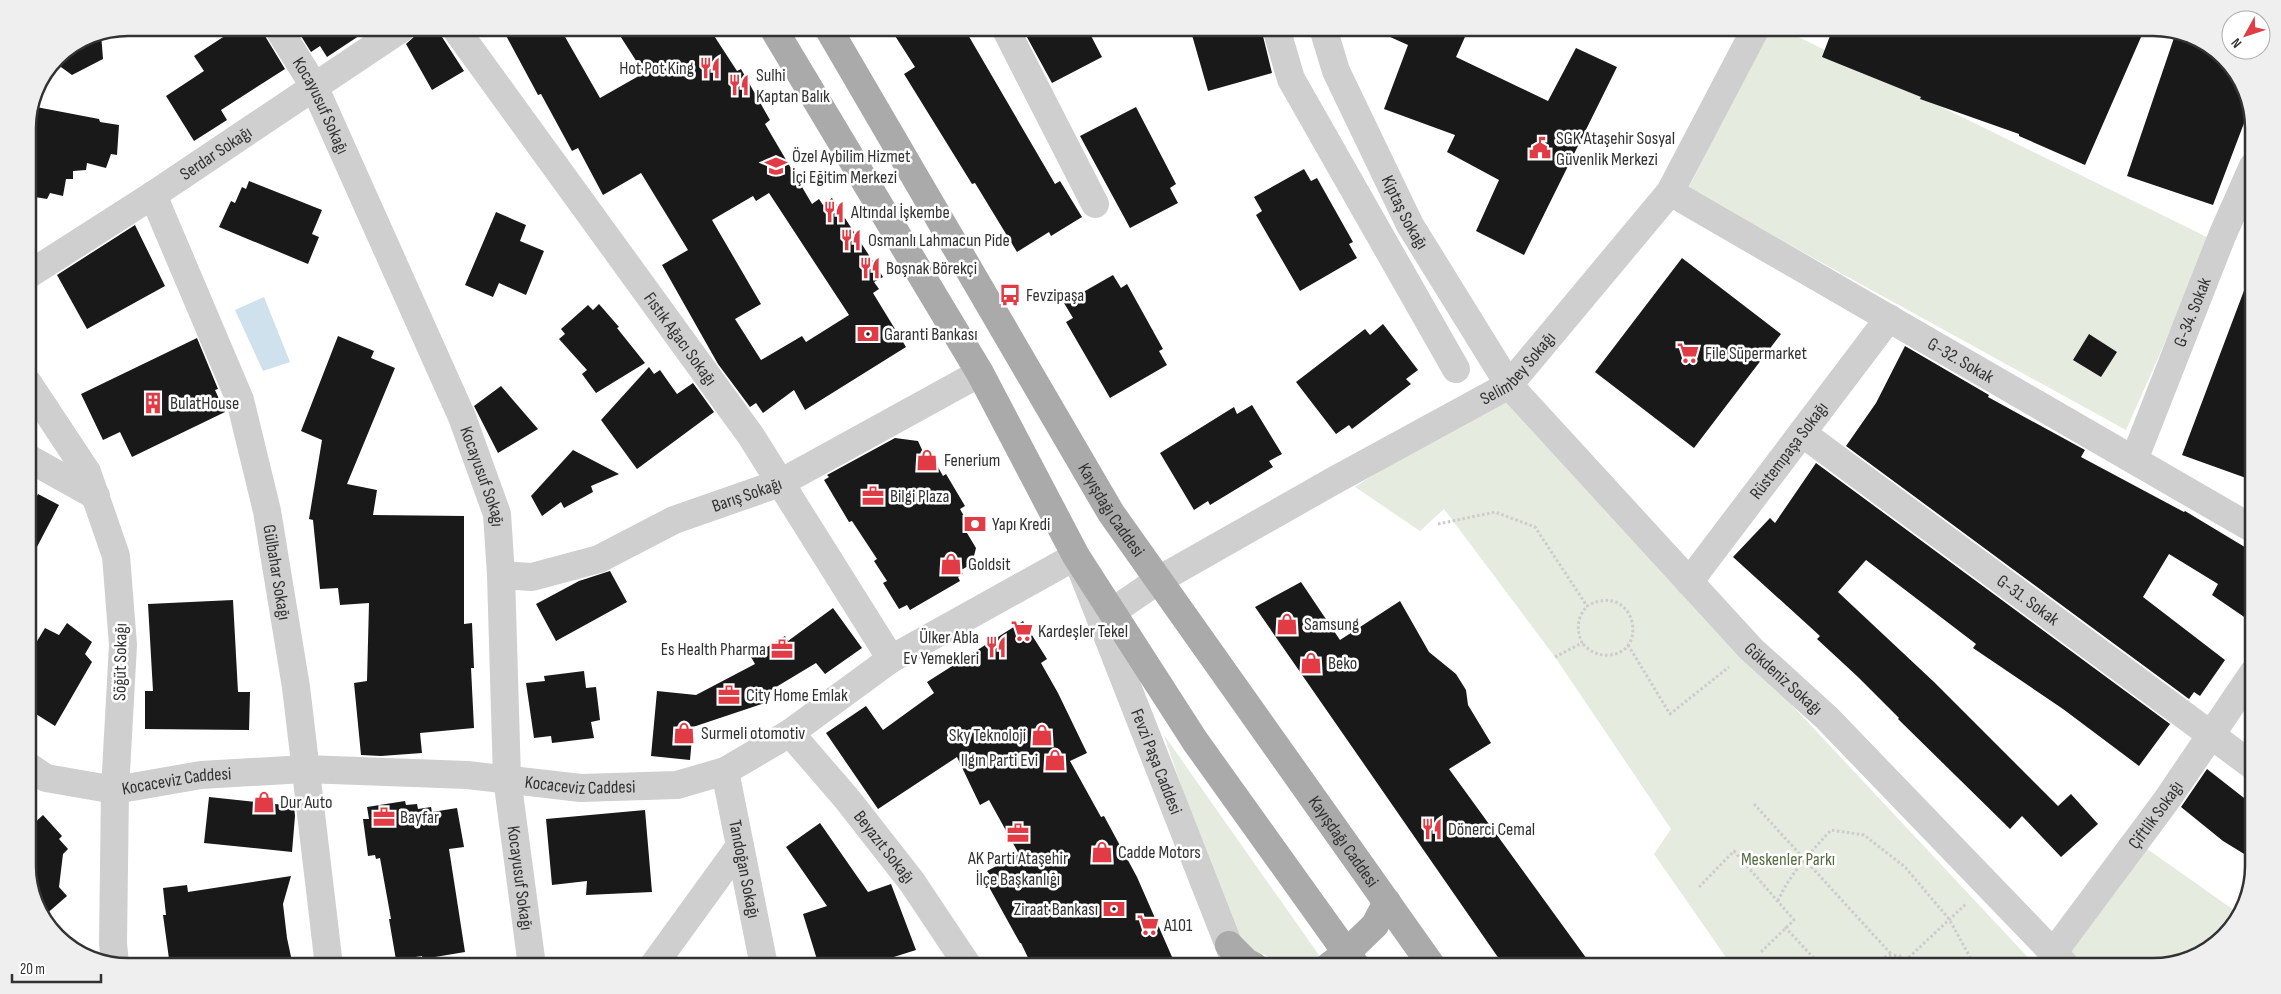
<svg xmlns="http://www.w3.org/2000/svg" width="2281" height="994" viewBox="0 0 2281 994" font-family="'Sofia Sans Condensed',sans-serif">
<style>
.green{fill:#e5ebde}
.water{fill:#cfe1ed}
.building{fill:#191919;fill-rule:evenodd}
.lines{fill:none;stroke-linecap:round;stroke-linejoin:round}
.path{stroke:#ccc;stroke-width:3;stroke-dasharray:2.5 2.5;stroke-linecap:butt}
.minor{stroke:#cfcfcf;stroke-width:28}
.major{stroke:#aaa;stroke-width:28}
.labels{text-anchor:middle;stroke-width:5;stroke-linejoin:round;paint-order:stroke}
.poi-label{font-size:18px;fill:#323232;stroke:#fff;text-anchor:start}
.street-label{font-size:18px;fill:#323232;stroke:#fff}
.park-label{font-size:18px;fill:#556e40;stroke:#fff}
.rim{fill:none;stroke:#323232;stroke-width:2.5}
</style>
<rect width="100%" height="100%" fill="#fff"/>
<!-- green -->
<path class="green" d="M1768,28H1780L2211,239L2126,430L1688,189Z
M1499,392L2036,966H1732L1654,854L1671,829L1555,657L1444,509L1420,531L1355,487Z
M1164,735L1321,958L1278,961L1244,946L1229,929Z
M2143,846L2238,913L2209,949L2153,966H2076L2043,943Z"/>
<!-- water -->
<path class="water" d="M264,297L290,362L263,371L235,310Z"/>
<!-- building -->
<path class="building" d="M237,28H263L265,36L285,69L221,110L227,120L194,141L166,96L204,71L194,56Z
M296,28H371L327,57L320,46L311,52Z
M418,28H439L442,37L464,71L432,90L406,44L416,35Z
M502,28H560L600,98L644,73L615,28H709L737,71L741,69L770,120L765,124L812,204L819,199L823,205L832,198L883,277L874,282L879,289L873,293L906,347L805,410L794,390L763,413L756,403L750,407L718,364L662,265L688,250L641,173L603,195L578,148L572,151L541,94L538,95ZM769,193L849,315L806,342L802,336L761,360L735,319L761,304L712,220L753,196L756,201Z
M890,28H964L1055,184L1060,181L1082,217L1051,236L1049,232L1017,252L975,183L972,184L904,74L915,67Z
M1022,28H1087L1102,57L1052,83Z
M1190,28H1261L1272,73L1208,91Z
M1370,28H1469L1456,57L1548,101L1576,48L1617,67L1524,255L1476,231L1499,180L1447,152L1455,135L1384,109L1408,45Z
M1833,28H2145L2085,165L2019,136V134L1920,99L1921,97L1822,57Z
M101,33L103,59L72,75L54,62L57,57L90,35Z
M2175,35L2200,43L2236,72L2249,110L2213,205L2127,176Z
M31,106L99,119L100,122L119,125L117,155L111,154L106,168L87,163L86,170L73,171V179H66L63,196L50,193L47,199L29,196L28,122Z
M1136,107L1176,184L1170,188L1178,203L1130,228L1080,136Z
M1304,169L1311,181L1317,178L1353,242L1349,244L1357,258L1300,291L1256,215L1262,211L1254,197Z
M249,181L322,210L312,234L319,237L308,264L219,227L231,201L235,203L242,187L246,189Z
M496,212L526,225L520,241L544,251L526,295L499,283L493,297L465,285Z
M135,225L165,286L87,329L57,275Z
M1682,258L1781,334L1694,448L1595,372Z
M2251,272L2253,273V458L2246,478L2182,455Z
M1113,275L1121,288L1127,284L1163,349L1159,351L1167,365L1110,398L1066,322L1073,318L1064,303Z
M599,304L619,327L617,328L645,363L596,393L582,374L587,370L559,339L565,334L561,329L588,305L593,310Z
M1383,324L1418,370L1406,379L1411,384L1352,429L1349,425L1336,434L1296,382L1365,329L1370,335Z
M2089,334L2117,352L2101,377L2073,360Z
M338,336L374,351L371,358L395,368L347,484L377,490L373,515L464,516V624L472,623L474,668H471L474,728L420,733L422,753L381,756L361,755L354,683L367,681L369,603L340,605L338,588L320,589L313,520L309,519L322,440L301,431Z
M197,338L218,389L215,390L225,412L132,457L120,432L103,440L81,394Z
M1905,346L1989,395L1988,397L2085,450L2081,457L2184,512L2185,511L2253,552V623L2212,595L2218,584L2169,554L2143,597L2225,660L2200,696L2194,692L2189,699L1846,446L1876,403Z
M649,367L654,374L660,370L677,394L693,383L714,412L637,469L601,420Z
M501,386L538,429L498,453L474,406Z
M1252,405L1282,454L1269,461L1273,467L1210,505L1208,501L1194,510L1160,453L1234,407L1237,414Z
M895,438L918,441L924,454L930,453L943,476L946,474L965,506L960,509L969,525L964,528L976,548L972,564L961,570L963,574L958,577L960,581L910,610L907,605L899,609L883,583L887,581L874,561L877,559L852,521L849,522L824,480L829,477L827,475Z
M573,450L619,474L591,486L593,492L564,508L561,502L542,516L531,496Z
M1816,463L2170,724L2139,766L2063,709L1973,648L1976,644L1866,560L1838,592L1934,682L2058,806L2071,794L2098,824L2061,857L2022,816L2010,829L1898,719L1899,718L1858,677L1817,639L1820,636L1733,557L1770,518L1775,523Z
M38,494L59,505L28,564V513Z
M610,571L627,602L556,641L536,604L579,581Z
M1301,582L1340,640L1400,601L1429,652L1456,674L1466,690L1468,705L1491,743L1449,769L1592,966H1504L1255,607Z
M233,600L238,692H250L249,730L145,729V691H153L148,604Z
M833,608L862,648L825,674L816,663L761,696L765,703L693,727L690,760L651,756L657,691L696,695L755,664L751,657L785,636L788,641Z
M1023,621L1047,659L1041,663L1058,693L1087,753L1070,761L1101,817L1104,816L1137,877L1176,966H1032L1021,943H1020L984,878L990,875L987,871L1019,854L989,800L980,805L957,757L878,809L826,733L866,706L883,730L934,693L927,682Z
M67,623L92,642L85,654L92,662L55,726L28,709V656L45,628L59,635Z
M584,671L586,688L596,687L600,720L591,722L594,738L552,743L551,736L534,738L526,683L545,681L544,676Z
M2207,769L2253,805L2254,860L2223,841L2181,807Z
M209,797L294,806L295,816L292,852L204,843Z
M405,801L406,805L417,804L418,809L431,807L432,812L457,808L464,847L449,849L465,952L423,959L422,956L396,960L389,919H391L380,858L376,859L375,855L368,856L363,819H369L367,807Z
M645,810L652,892L586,895L587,881L552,885L546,819Z
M43,815L62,836L59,839L68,849L63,854L59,887L67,896L44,916L28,872V829Z
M820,823L868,892L891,884L916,950L865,966H819L803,914L827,906L786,847Z
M291,876L283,904L287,938L293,966H170L163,915H166L163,888L187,885L188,892Z"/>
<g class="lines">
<!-- path -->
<path class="path" d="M1438,524L1495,512L1535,527L1587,606C1634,580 1651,652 1609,655C1598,656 1589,651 1582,643
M1628,645L1670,714L1729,667
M1555,657L1582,643C1576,628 1577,618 1587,606
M1754,804L1892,955
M1699,887L1734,851L1794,920L1760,953
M1778,901C1790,873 1811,852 1831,830L1864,835L1905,867L1949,919L1975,966
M1785,927L1821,966
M1905,961L1967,903
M1879,966C1883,955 1891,953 1902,957L1908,966"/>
<!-- minor -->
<g class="minor">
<path id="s1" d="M278,28L314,86L462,417L497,514L501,575L507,778L532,966"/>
<path id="s2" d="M455,28L751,436L891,659"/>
<path d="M1005,28L1095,204"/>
<path d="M1276,28L1291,79L1456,369"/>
<path id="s3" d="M1323,28L1336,71L1410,225L1509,385L1751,649L1827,718L2066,966"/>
<path id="s4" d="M1670,192L2253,529"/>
<path id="s5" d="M153,195L240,400L267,511L296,687L329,966"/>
<path id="s6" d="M28,275L153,195L402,28"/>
<path d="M28,383L87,472L116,556L123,645L115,790L113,943L115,964"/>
<path id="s7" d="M1802,433L2253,766"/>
<path d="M28,458L96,496"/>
<path id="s8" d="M2134,460L2222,236L2253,166"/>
<path id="s9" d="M501,575L532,577L599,559L674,520L780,483L980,373"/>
<path id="s10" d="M1689,582L1889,318"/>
<path id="s11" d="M1112,612L1157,581L1335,480L1509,385L1670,192L1756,28"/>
<path id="s12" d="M790,733L847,799L912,882L968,966"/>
<path id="s13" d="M28,766L46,778L115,790L201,775L305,769L467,775L581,788L677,785L725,771L790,733L891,659L1076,556L1237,966"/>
<path id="s14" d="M725,771L764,966"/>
<path id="s15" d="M2053,953L2166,801L2253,673"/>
<path d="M653,966L740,846"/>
</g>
<!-- major -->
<g class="major">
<path d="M773,28L980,373L1076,556L1195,741L1356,966"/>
<path id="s16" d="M828,28L1111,513L1432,966"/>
<path d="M1229,945L1246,962L1254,966"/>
<path d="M1329,966L1346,953L1375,925L1387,902"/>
</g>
</g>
<!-- icons -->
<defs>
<g id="restaurant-bare" transform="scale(1.725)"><path d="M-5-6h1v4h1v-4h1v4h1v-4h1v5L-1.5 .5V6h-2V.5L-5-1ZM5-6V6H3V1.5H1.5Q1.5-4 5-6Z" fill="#e13c46" stroke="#fff" stroke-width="2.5" paint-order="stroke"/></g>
<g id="civic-bare" transform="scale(1.725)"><path d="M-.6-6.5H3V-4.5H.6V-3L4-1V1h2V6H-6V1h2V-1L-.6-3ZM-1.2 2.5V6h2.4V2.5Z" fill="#e13c46" stroke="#fff" stroke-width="2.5" paint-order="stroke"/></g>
<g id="school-bare" transform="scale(1.725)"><path d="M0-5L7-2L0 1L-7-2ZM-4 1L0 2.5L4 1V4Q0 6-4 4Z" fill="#e13c46" stroke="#fff" stroke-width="2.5" paint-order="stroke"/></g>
<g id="bus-bare" transform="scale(1.725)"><path d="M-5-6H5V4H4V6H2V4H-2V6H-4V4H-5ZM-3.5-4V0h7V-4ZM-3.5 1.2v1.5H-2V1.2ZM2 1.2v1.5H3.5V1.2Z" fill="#e13c46" stroke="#fff" stroke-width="2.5" paint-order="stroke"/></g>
<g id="bank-bare" transform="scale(1.725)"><path d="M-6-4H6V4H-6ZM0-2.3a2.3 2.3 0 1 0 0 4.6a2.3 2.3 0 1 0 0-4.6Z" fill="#e13c46" stroke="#fff" stroke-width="2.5" paint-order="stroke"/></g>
<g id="supermarket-bare" transform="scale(1.725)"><path d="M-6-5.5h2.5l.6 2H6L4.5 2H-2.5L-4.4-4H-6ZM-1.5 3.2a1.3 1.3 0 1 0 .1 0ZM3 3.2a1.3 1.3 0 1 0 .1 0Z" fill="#e13c46" stroke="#fff" stroke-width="2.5" paint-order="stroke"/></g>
<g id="building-bare" transform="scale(1.725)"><path d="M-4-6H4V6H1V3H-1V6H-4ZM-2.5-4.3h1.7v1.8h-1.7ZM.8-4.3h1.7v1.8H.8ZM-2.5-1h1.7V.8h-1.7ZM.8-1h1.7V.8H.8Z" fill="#e13c46" stroke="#fff" stroke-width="2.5" paint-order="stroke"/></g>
<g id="shop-bare" transform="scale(1.725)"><path d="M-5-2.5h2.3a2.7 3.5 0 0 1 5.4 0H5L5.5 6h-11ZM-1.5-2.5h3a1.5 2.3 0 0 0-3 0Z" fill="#e13c46" stroke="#fff" stroke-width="2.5" paint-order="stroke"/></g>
<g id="office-bare" transform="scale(1.725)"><path d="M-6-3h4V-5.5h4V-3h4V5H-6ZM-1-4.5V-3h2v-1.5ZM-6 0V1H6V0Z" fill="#e13c46" stroke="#fff" stroke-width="2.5" paint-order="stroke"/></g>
</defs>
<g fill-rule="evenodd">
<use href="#restaurant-bare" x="710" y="68"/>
<use href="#restaurant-bare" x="739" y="85"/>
<use href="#civic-bare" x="1540" y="148"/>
<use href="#school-bare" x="776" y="166"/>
<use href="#restaurant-bare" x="834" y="212"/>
<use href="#restaurant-bare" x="851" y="240"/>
<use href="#restaurant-bare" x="870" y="268"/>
<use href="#bus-bare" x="1010" y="295"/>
<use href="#bank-bare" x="868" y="334"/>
<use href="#supermarket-bare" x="1688" y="353"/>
<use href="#building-bare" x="153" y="403"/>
<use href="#shop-bare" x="927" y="460"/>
<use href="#office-bare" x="873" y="496"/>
<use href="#bank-bare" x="975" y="524"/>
<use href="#shop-bare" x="951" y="564"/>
<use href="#shop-bare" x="1287" y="624"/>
<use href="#supermarket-bare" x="1022" y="631"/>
<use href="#restaurant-bare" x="996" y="647"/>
<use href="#office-bare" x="782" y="649"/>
<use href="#shop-bare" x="1311" y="663"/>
<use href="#office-bare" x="729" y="695"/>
<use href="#shop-bare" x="684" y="733"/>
<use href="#shop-bare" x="1042" y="735"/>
<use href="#shop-bare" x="1055" y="760"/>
<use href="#shop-bare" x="264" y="802"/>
<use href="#office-bare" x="384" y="817"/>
<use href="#restaurant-bare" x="1432" y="829"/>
<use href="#office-bare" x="1018" y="833"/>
<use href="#shop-bare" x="1102" y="852"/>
<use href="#bank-bare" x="1114" y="909"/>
<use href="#supermarket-bare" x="1148" y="925"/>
</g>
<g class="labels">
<!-- poi labels -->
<g class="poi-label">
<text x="694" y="74" text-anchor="end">Hot Pot King</text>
<text x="756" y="81">Sulhi<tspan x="756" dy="21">Kaptan Balık</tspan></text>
<text x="1556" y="144">SGK Ataşehir Sosyal<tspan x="1556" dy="21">Güvenlik Merkezi</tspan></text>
<text x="792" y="162">Özel Aybilim Hizmet<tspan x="792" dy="21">İçi Eğitim Merkezi</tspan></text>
<text x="851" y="218">Altındal İşkembe</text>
<text x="868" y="246">Osmanlı Lahmacun Pide</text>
<text x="886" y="274">Boşnak Börekçi</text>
<text x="1026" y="301">Fevzipaşa</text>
<text x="884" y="340">Garanti Bankası</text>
<text x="1705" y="359">File Süpermarket</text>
<text x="170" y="409">BulatHouse</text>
<text x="944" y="466">Fenerium</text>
<text x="890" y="502">Bilgi Plaza</text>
<text x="992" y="530">Yapı Kredi</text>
<text x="968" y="570">Goldsit</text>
<text x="1304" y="630">Samsung</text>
<text x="1038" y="637">Kardeşler Tekel</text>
<text x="979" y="643" text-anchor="end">Ülker Abla<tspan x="979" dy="21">Ev Yemekleri</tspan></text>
<text x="766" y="655" text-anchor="end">Es Health Pharma</text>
<text x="1328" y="669">Beko</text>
<text x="746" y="701">City Home Emlak</text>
<text x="701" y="739">Surmeli otomotiv</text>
<text x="1026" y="741" text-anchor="end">Sky Teknoloji</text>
<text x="1038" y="766" text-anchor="end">Ilgın Parti Evi</text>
<text x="280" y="808">Dur Auto</text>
<text x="400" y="823">Bayfar</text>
<text x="1448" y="835">Dönerci Cemal</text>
<text x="1118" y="858">Cadde Motors</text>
<text x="1018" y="864" text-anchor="middle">AK Parti Ataşehir<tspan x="1018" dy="21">İlçe Başkanlığı</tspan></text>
<text x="1098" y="915" text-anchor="end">Ziraat Bankası</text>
<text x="1164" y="931">A101</text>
</g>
<!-- street labels -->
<g class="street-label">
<text dy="6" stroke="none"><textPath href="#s1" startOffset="89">Kocayusuf Sokağı</textPath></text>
<text dy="6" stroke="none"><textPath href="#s6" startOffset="224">Serdar Sokağı</textPath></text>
<text dy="6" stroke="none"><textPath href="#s3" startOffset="202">Kiptaş Sokağı</textPath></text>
<text dy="6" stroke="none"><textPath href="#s8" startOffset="159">G-34. Sokak</textPath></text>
<text dy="6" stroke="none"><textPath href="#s2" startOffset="384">Fıstık Ağacı Sokağı</textPath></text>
<text dy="6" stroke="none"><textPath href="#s4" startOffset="336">G-32. Sokak</textPath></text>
<text dy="6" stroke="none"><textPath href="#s11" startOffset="475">Selimbey Sokağı</textPath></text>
<text dy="6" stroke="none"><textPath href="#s10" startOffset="165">Rüstempaşa Sokağı</textPath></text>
<text dy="6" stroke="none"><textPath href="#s1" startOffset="494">Kocayusuf Sokağı</textPath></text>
<text dy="6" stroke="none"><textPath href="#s9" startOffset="262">Barış Sokağı</textPath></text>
<text dy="6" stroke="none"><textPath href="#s16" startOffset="559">Kayışdağı Caddesi</textPath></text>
<text dy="6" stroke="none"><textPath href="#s5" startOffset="399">Gülbahar Sokağı</textPath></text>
<text dy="6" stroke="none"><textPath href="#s7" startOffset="281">G-31. Sokak</textPath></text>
<text transform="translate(120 662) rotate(-89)" y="6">Söğüt Sokağı</text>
<text dy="6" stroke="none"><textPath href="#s3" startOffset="806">Gökdeniz Sokağı</textPath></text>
<text dy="6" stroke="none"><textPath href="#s13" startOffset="1339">Fevzi Paşa Caddesi</textPath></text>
<text dy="6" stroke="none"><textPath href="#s13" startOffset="154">Kocaceviz Caddesi</textPath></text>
<text dy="6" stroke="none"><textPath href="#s13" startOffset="559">Kocaceviz Caddesi</textPath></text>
<text dy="6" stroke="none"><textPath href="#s15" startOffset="172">Çiftlik Sokağı</textPath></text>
<text dy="6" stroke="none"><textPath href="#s16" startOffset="964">Kayışdağı Caddesi</textPath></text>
<text dy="6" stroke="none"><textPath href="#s12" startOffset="148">Beyazıt Sokağı</textPath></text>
<text dy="6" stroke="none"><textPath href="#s14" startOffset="100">Tandoğan Sokağı</textPath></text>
<text dy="6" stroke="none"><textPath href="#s1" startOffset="899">Kocayusuf Sokağı</textPath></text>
</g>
<!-- park labels -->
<g class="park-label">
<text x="1788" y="865">Meskenler Parkı</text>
</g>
</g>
<!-- crop -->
<path d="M0 0H2281V994H0ZM128 36H2153A92 92 0 0 1 2245 128V866A92 92 0 0 1 2153 958H128A92 92 0 0 1 36 866V128A92 92 0 0 1 128 36Z" fill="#efefef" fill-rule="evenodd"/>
<path class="rim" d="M128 36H2153A92 92 0 0 1 2245 128V866A92 92 0 0 1 2153 958H128A92 92 0 0 1 36 866V128A92 92 0 0 1 128 36Z"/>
<!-- north arrow -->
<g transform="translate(2246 35) rotate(230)"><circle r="24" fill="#ffffff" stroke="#adadad"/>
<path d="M0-4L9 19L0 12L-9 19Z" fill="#e13c46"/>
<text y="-8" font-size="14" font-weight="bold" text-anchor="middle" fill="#323232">N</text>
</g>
<!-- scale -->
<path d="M12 974v8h89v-8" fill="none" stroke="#323232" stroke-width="2.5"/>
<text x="20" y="974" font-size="15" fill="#323232" stroke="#ffffff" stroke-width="4" paint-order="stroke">20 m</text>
</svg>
